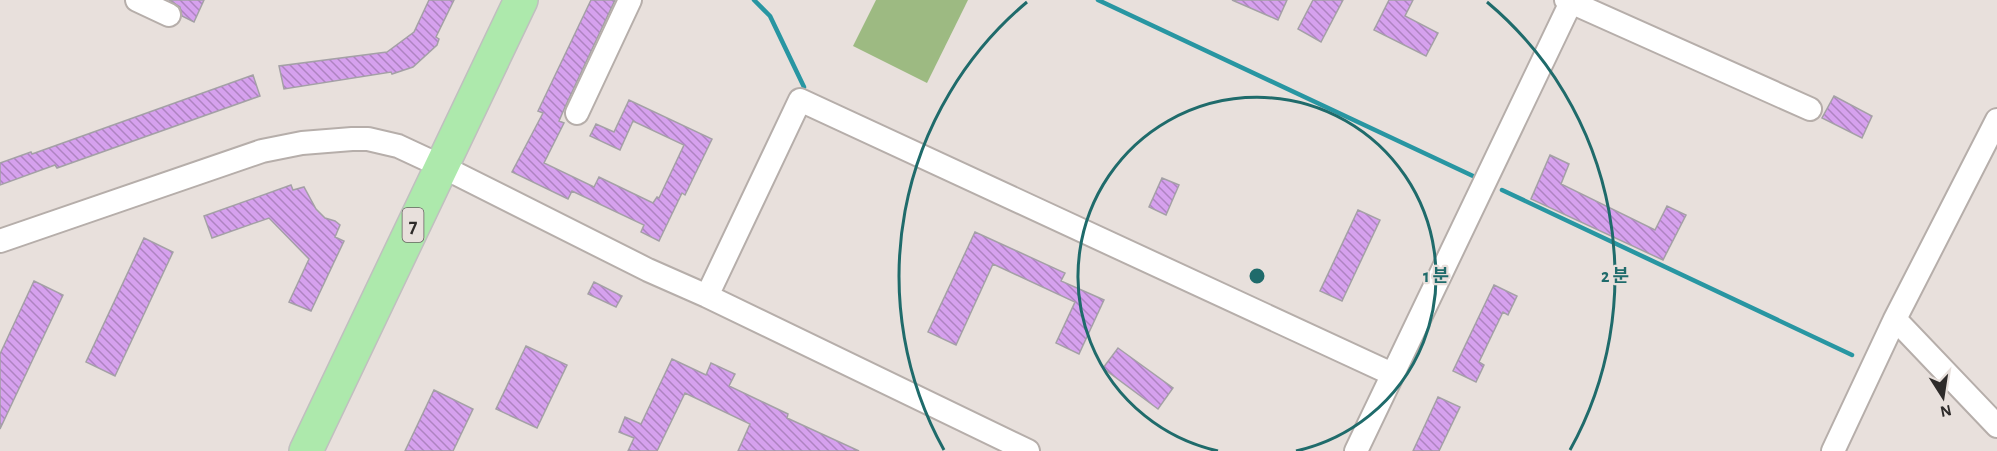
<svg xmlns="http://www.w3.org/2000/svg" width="1997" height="451" viewBox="0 0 1997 451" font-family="'Alegreya Sans','Noto Sans KR',sans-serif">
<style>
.green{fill:#9dba82}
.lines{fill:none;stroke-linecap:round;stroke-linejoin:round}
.stream{stroke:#2896a2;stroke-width:4.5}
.building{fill:url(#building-back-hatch);stroke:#a4a0a6;stroke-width:1.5}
.minor-casing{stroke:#b6aeaa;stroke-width:26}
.highway-casing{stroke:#c0bfbf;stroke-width:36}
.minor{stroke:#fff;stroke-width:22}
.highway{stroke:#ade9ac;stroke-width:33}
.ring{fill:none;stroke:#1f6b6b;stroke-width:3}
.labels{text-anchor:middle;stroke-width:4.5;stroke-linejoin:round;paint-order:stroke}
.shield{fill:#e8e0dc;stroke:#66615f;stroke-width:1.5}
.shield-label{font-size:20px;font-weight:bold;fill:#2e2b2a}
.centre{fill:#1f6b6b;stroke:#e8e0dc;stroke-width:3}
.ring-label{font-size:18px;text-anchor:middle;font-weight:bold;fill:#1f6b6b;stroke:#e8e0dc;stroke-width:4.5;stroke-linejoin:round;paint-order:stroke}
</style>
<defs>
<pattern id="building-back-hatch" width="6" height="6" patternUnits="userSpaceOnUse" patternTransform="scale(1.5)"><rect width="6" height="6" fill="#d6a1ee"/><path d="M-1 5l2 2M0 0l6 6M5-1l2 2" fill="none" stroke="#ae83c1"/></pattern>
</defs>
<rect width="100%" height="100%" fill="#e8e0dc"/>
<!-- green -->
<path class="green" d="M876,0H968L927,83L853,46Z"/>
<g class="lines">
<!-- stream -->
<path class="stream" d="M754,0L770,16L804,87
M1098,0L1473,176
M1502,190L1852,355"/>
</g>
<!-- building -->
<path class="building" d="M169,0H204L194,22L182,16L180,7Z
M429,0H454L436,37L439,39L437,45L413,67L392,74L391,72L284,89L279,66L387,52L414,32Z
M591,0H615L565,107L559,121L564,123L544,163L594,187L599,177L653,203L657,197L659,198L684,145L633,121L620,150L590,136L596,124L614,132L629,100L712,139L685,195L682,193L659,241L641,232L644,225L572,191L568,199L512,172L543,113L538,111Z
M1232,0H1287L1278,20Z
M1313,0H1343L1321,42L1298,29Z
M1389,0H1413L1405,16L1438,33L1426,56L1374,30Z
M253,75L260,96L57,168L55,165L0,185V163L31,152L32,154Z
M1834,96L1872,116L1862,138L1822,118Z
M1550,155L1569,164L1561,184L1655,230L1667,206L1686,215L1663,260L1531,199Z
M1162,178L1179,185L1166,215L1149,207Z
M291,185L293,190L304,187L316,209L325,218L335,221L340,225L335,237L344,241L311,311L289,302L309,259L269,218L212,238L204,216Z
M1358,210L1380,220L1342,301L1320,291Z
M975,232L1065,273L1061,281L1104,300L1079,354L1056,343L1075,302L993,264L956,345L928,332Z
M144,238L173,252L115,376L86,362Z
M34,281L63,295L0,429V354Z
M594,282L622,296L616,307L588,294Z
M1494,285L1517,296L1508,315L1503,312L1479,362L1484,365L1476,382L1453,371Z
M526,346L567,365L537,428L496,409Z
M1118,348L1173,388L1158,409L1103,368Z
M672,359L706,375L711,363L735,374L729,386L788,414L787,418L859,451H738L750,424L685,393L657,451H628L634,438L619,432L625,417L641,424Z
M434,390L473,409L453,451H405Z
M1438,397L1460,407L1439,451H1413Z"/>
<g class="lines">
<!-- minor casing -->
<g class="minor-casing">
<path id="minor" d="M137,0L169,15
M1566,0L1810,109
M577,113L630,0
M0,241L262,151L302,143L352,139H368L398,146L441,166L648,270L707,296L1028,451
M707,296L800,100L1392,374
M1895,319L1997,426
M1356,451L1572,0
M1833,451L1895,319L1997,120"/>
</g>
<!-- highway casing -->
<g class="highway-casing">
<path id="highway" d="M306,451L521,0"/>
</g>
<!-- minor -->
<use href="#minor" class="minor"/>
<!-- highway -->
<use href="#highway" class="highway"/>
</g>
<!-- distance rings -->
<g class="ring">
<path d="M1218 451A179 179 0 1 1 1296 451"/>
<path d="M944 450A358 358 0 0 1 1027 2M1487 2A358 358 0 0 1 1570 450"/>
</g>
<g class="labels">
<!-- shield labels -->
<rect class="shield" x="402.5" y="208" width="21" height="34" rx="4.5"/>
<g class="shield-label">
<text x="413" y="232">7</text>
</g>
</g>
<circle cx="1257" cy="276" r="9" class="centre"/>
<g class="ring-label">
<text x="1436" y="282">1 분</text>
<text x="1615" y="282">2 분</text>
</g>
<!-- north arrow -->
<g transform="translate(1943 397) rotate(168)" stroke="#e8e0dc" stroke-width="4.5" paint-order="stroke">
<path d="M0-4.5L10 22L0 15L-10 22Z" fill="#2e2b2a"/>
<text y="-9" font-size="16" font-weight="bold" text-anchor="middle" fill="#2e2b2a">N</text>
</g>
</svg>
